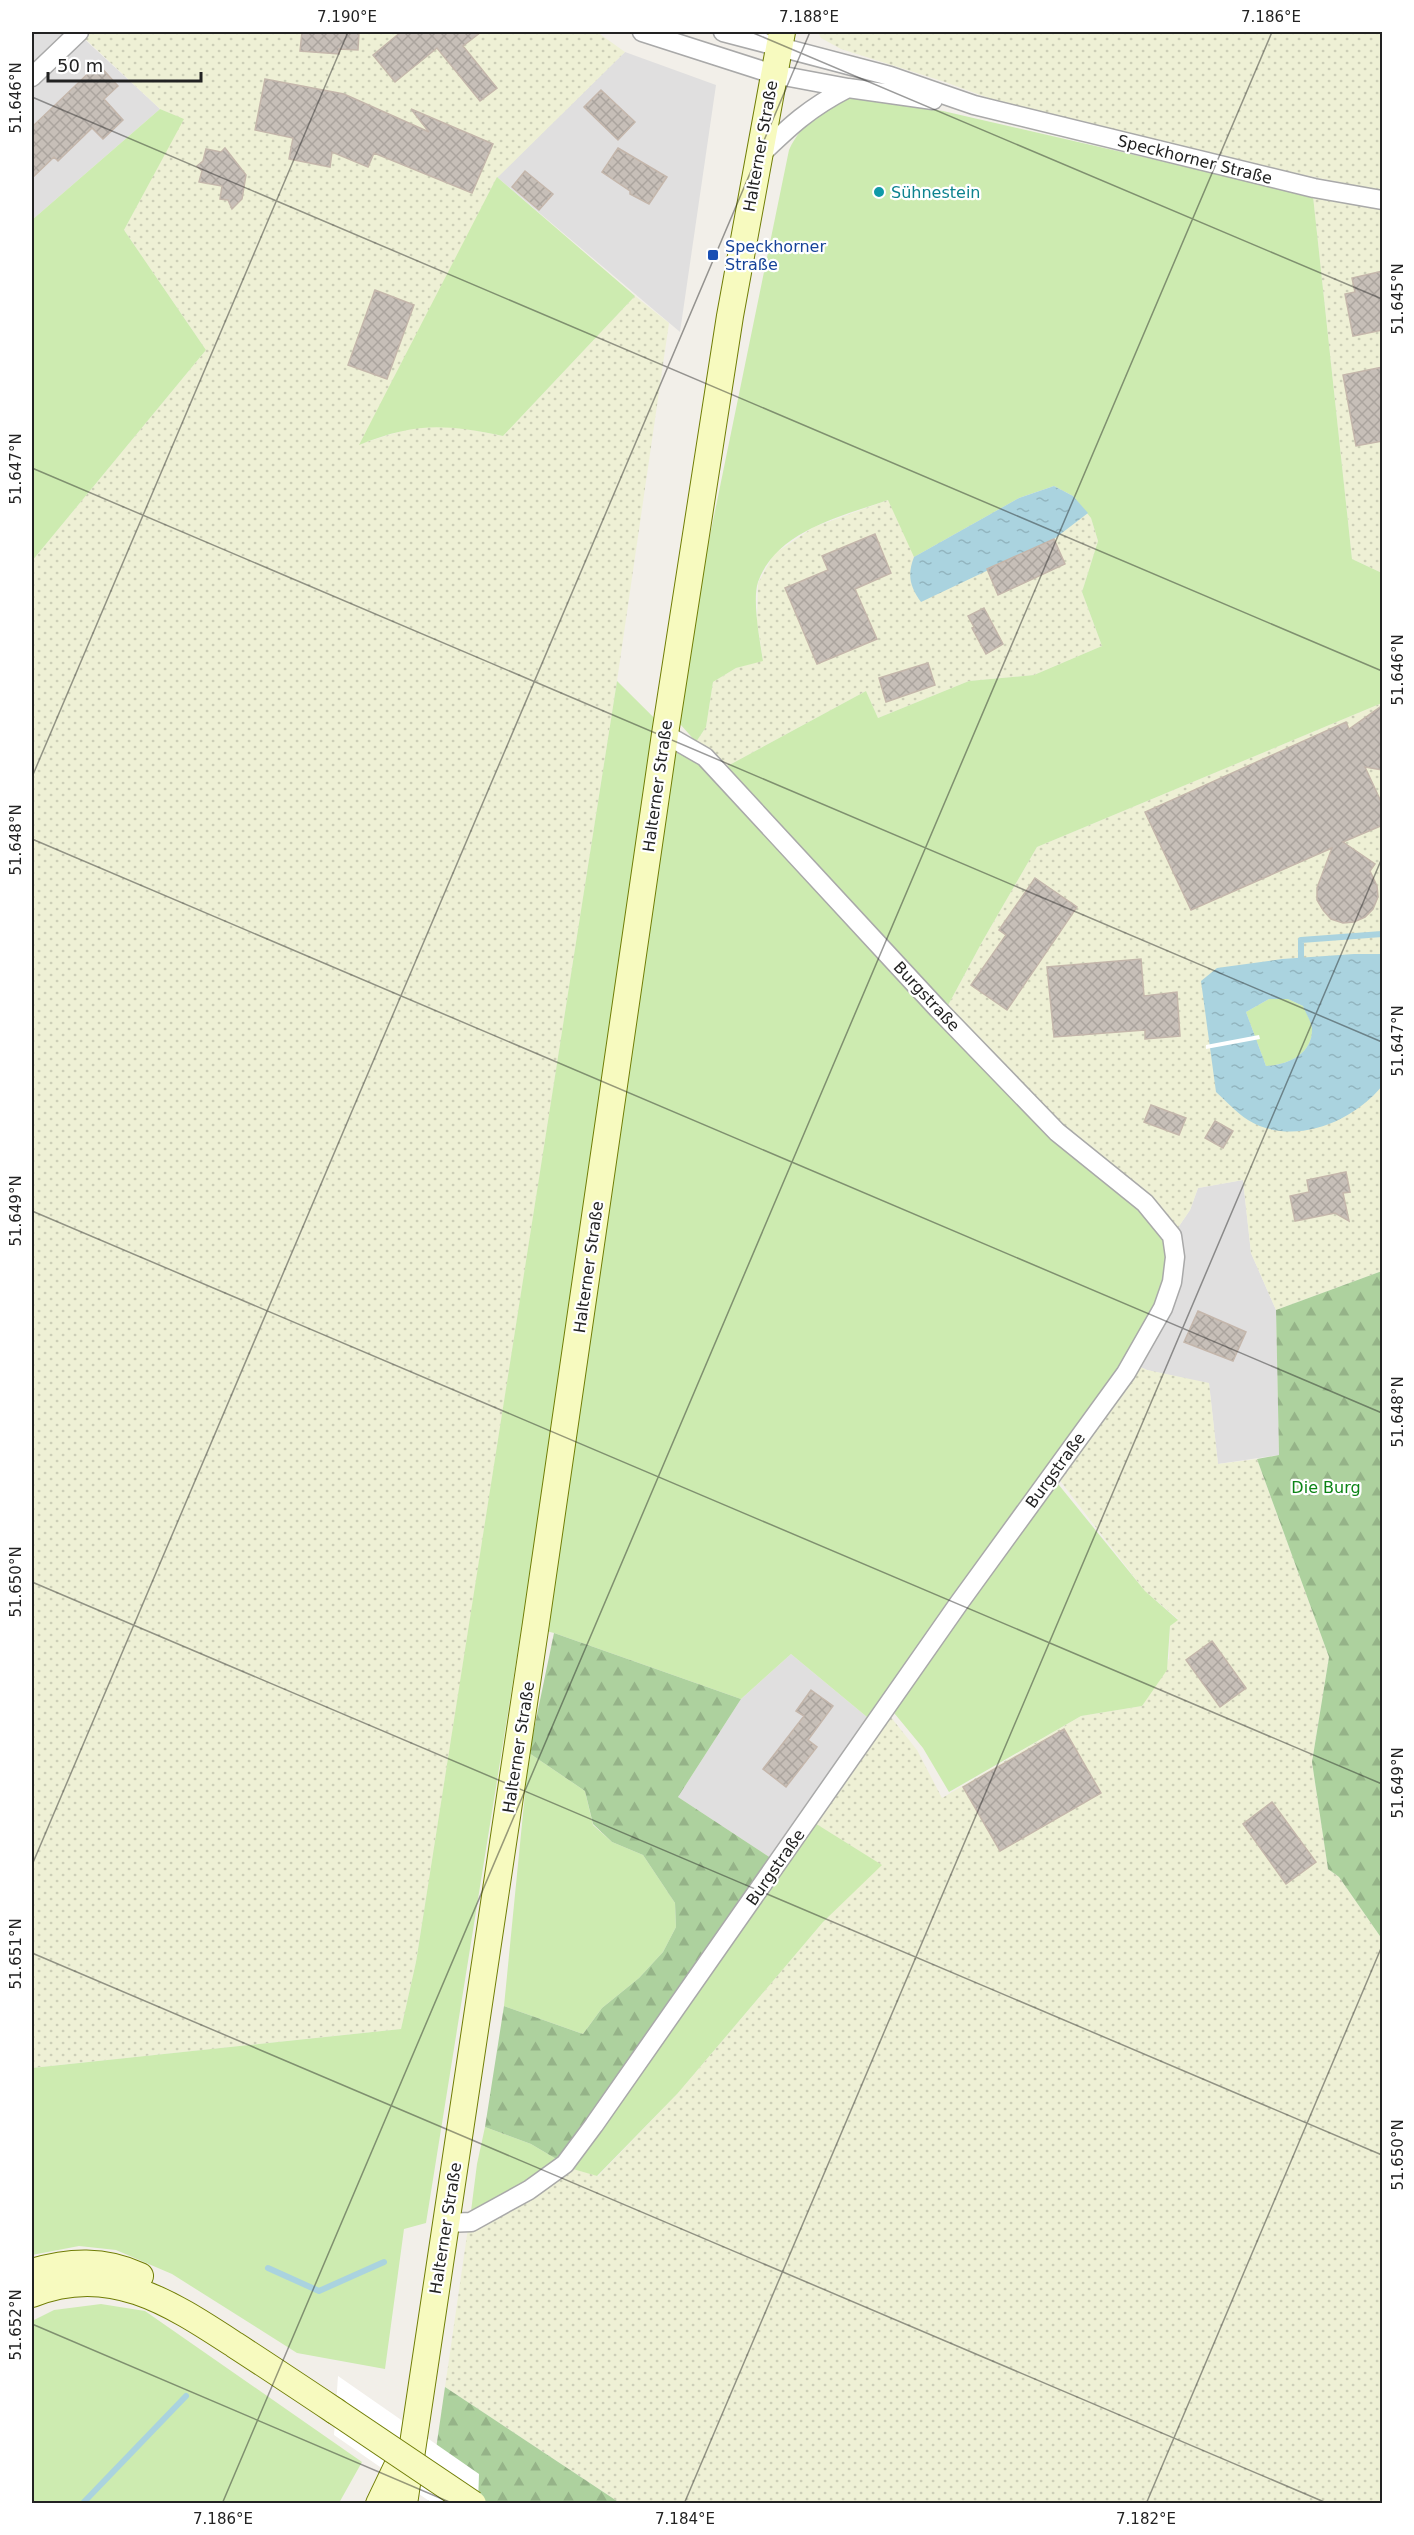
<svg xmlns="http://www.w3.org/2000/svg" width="1414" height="2535" viewBox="0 0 1414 2535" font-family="'DejaVu Sans',sans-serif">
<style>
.residential{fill:#e0dfdf}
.farmland{fill:url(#farmland-dots)}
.grass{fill:#cdebb0}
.forest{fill:url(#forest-firs)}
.water{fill:url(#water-ripples);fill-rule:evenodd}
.pier{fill:#fff}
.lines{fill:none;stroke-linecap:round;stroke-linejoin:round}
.stream{stroke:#aad3df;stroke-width:6}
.building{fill:url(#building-cross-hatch);stroke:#c4b6ab;stroke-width:1.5}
.minor-casing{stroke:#a9a9a9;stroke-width:21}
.secondary-casing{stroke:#707d05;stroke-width:28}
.minor{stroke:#fff;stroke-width:18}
.secondary{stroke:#f7fabf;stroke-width:26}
.secondary-bridge-casing{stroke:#707d05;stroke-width:28;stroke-linecap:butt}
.secondary-bridge{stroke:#f7fabf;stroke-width:26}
.ticks{fill:none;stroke:#222;stroke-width:1.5;stroke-opacity:0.45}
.culture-dot{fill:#0f9aa8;stroke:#fff;stroke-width:2}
.transit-dot{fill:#1a4fb4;stroke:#fff;stroke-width:2}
.labels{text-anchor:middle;stroke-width:4.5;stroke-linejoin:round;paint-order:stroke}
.street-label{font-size:16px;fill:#222;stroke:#fff}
.culture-label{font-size:16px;fill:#0d838f;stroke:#fff;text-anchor:start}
.transit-label{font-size:16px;fill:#164399;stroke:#fff;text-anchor:start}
.park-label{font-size:16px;fill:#0c8416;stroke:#fff}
.neatline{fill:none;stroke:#222;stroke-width:2}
.ticks-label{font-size:15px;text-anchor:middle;fill:#222}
</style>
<defs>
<pattern id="farmland-dots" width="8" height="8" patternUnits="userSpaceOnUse" patternTransform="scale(1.5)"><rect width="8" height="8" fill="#eef0d5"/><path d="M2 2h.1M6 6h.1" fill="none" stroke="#ccceb7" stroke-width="1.8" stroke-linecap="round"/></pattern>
<pattern id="forest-firs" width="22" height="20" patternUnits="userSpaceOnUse" patternTransform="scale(1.5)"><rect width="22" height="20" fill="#add19e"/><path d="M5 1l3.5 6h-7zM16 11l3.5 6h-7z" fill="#95b388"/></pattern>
<pattern id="water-ripples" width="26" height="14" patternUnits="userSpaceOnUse" patternTransform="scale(1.5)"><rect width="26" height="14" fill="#aad3df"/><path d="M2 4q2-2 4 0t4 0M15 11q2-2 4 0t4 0" fill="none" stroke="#92b5bf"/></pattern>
<pattern id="building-cross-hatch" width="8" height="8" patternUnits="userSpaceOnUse" patternTransform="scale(1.5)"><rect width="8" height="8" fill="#c7bfb8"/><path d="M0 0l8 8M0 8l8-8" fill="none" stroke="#aba49e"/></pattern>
</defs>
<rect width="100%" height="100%" fill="#f2efe9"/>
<!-- residential -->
<path class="residential" d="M32,32H85L81,36L160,109L32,220Z
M625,52L716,85L680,332L497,177Z
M1243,1180L1251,1253L1276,1310L1279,1455L1218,1464L1209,1384L1147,1370L1134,1364L1173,1235L1190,1210L1198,1188Z
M791,1654L873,1722L774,1860L678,1797L741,1699Z"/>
<!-- farmland -->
<path class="farmland" d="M85,32H597L625,52L497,178L360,444L414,427L453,426L503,436L635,296L669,323L617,681L472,1607L416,1962L401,2029L32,2068V561L206,350L124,230L183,119L160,109L81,35Z
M818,32H1382V191L1299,174L1018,109L945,82L841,49L821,38Z
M1313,196L1382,208V573L1352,559Z
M1073,496L1091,518L1098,541L1082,592L1102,646L1034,675L969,681L878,718L866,691L722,769L696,742L706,727L713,682L736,668L763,660L757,621L758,583L774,554L814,527L888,500Z
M1382,703V1271L1276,1310L1251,1253L1243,1180L1198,1188L1190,1210L1173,1235L945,1011L982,942L1037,847Z
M1134,1364L1147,1370L1209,1383L1218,1464L1257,1459L1329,1657L1312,1762L1328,1869L1339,1877L1382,1939V2503H620L445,2387L468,2228L566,2167L598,2176L678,2093L823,1922L881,1865L810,1820L886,1711L917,1750L942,1798L1081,1716L1142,1706L1169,1659L1170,1626L1178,1619L1145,1591L1054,1473Z"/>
<!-- grass -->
<path class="grass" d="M857,97L943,111L1313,196L1352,559L1382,573V703L1037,847L982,942L945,1011L722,769L866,691L878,718L969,681L1034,675L1102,646L1082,592L1098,541L1091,518L1073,496L1054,486L1019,498L914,557L888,500C842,516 776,531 758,582C752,600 760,641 763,661L736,668L713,682L706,727L696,742L673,716L789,150C801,123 829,101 857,97Z
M160,109L184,119L124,230L206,350L32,561V220Z
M497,177L635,296L503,436C444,424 416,422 359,445Z
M617,681C803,865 981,1058 1170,1239L1172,1258L1144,1337L873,1722L791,1654L741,1699L554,1633L522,1625L426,2223L404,2229L385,2369L297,2353L172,2274L116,2250L79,2246L32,2255V2068L401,2029L416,1962Z
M1269,999H1288L1303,1006C1306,1012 1311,1021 1312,1028C1313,1054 1288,1065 1266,1066L1246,1012Z
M1054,1479L1145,1591L1178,1620L1170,1626L1167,1670L1142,1706L1081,1716L949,1792L923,1748L890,1708Z
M529,1753L585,1791L593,1825L612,1842L643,1855L675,1903L676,1927L663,1952L639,1978L602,2008L583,2034L504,2006Z
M810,1820L882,1865L823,1922L678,2093L597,2176L566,2167Z
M485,2127L531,2144L563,2163L470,2219L477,2164Z
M101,2304L145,2311L362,2462L339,2503H32V2321L54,2310Z"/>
<!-- forest -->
<path class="forest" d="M1382,1271V1939L1339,1877L1328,1869L1312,1762L1329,1657L1257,1459L1279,1455L1276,1310Z
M554,1633L741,1699L678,1797L774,1860L563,2163L531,2144L485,2127L504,2006L583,2034L602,2008L639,1978L663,1952L676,1927L675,1903L643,1855L612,1842L593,1824L585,1791L529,1753Z
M445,2387L620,2503L428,2504Z"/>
<!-- water -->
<path class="water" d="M1054,486L1073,496L1088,513L1054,539L921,602C910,587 907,575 914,557L1019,498Z
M1354,954H1382V1086C1352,1123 1292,1147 1248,1120C1237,1113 1226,1101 1216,1092L1201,981L1217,968L1282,959ZM1269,999H1288L1303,1006C1305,1012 1311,1021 1312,1028C1313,1054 1288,1065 1266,1066L1246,1012Z"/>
<!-- pier -->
<path class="pier" d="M1259,1035L1260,1039L1206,1049V1045Z
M338,2376L479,2474L478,2503H432L334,2435Z"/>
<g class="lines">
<!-- stream -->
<path class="stream" d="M1301,959V940L1382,934
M268,2268L319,2291L384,2262
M84,2502L186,2396"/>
</g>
<!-- building -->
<path class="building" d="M302,32H359L358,50L339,49V54L300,51Z
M401,32H481L463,46L497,88L480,101L437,48L395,82L373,55Z
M98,64L118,86L104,99L123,120L103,139L92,128L58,161L54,157L32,178V127Z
M265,79L344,94L429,132L411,109L493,144L472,193L374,153L368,167L332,152L330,167L289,159L293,138L255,130Z
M601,90L635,122L618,140L584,107Z
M225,148L246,175L242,199L232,209L228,200L220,199L222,186L199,182L202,171L197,166L203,161L206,149L221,152Z
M618,148L667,177L649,204L630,194V191L602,172Z
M525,171L553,194L539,210L512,187Z
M1383,271V330L1353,336L1345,294L1355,292L1352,278Z
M375,290L414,305L387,379L348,365Z
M1383,367V441L1356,446L1343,375Z
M875,534L891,573L855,589L877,639L817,664L785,588L828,570L822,556Z
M1054,539L1065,564L998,595L987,569Z
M984,608L1003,644L986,654L972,628L974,627L968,616Z
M928,663L935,685L886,702L879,678Z
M1383,705V770L1365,767L1383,806V825L1343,842L1375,864L1370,871L1377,886L1378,897L1373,909L1365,917L1354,922L1343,923L1331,919L1323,910L1317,900V888L1332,848L1191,910L1145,812L1346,722L1349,729Z
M1035,878L1077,907L1007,1010L971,985L1006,935L999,930Z
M1141,959L1144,996L1177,992L1180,1036L1145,1039V1030L1054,1037L1047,967Z
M1151,1105L1186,1118L1179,1135L1144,1122Z
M1215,1121L1233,1131L1223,1148L1205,1138Z
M1346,1172L1350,1192L1343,1193L1349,1221L1335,1213L1295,1221L1290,1196L1309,1192L1307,1180Z
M1198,1311L1246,1332L1233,1361L1184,1342Z
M1212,1641L1246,1688L1220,1707L1186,1660Z
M811,1690L833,1706L808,1740L817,1747L786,1787L763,1769L804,1716L796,1711Z
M1064,1729L1101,1793L1000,1851L963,1787Z
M1272,1802L1316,1862L1286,1884L1243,1824Z"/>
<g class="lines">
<!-- minor casing -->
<g class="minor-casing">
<path id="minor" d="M642,32L773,74L848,88L933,100
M723,32L890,76L974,105L1314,188L1382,200
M32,77L79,32
M759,156C790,126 809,108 848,88
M446,2223L471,2222L529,2190L565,2164L594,2125L959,1603L1126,1373L1163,1308L1172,1282L1175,1257L1172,1236L1145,1203L1057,1132L938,1009L705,757L665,734"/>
</g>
<!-- secondary casing -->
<g class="secondary-casing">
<path id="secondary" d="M32,2272C69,2261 104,2259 140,2276
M32,2294C110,2262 172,2304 235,2345C269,2367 302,2389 335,2411
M379,2504L403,2454
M404,2504L536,1623L665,734L730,316L782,32"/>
</g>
<!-- minor -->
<use href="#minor" class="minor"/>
<!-- secondary -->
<use href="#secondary" class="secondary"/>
<!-- secondary-bridge casing -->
<g class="secondary-bridge-casing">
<path id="secondary-bridge" d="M335,2411L473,2504"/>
</g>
<!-- secondary-bridge -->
<use href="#secondary-bridge" class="secondary-bridge"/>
</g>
<!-- ticks -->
<path class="ticks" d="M751,32L1382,299M32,97L1382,671M32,468L1382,1042M32,777L348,32M32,839L1382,1413M32,1211L1382,1784M32,1582L1382,2155M32,1865L810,32M32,1953L1329,2504M32,2324L454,2504M222,2504L1272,32M684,2504L1382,858M1146,2504L1382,1946"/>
<!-- markers -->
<circle class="culture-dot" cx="879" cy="192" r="6"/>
<rect class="transit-dot" x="707" y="249" width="12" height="12" rx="3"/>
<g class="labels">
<!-- street labels -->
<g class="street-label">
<text transform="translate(760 146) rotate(-80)" y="6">Halterner Straße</text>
<text transform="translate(1195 159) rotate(14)" y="6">Speckhorner Straße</text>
<text transform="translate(657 786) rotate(-82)" y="6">Halterner Straße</text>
<text transform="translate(927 996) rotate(47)" y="6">Burgstraße</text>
<text transform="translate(588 1267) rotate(-82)" y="6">Halterner Straße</text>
<text transform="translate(1055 1470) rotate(-54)" y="6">Burgstraße</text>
<text transform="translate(518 1747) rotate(-81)" y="6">Halterner Straße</text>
<text transform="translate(775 1867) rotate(-55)" y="6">Burgstraße</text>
<text transform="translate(445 2228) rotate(-81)" y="6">Halterner Straße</text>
</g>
<!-- culture labels -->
<g class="culture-label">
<text x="891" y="198">Sühnestein</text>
</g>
<!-- transit labels -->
<g class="transit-label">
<text x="725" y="252">Speckhorner<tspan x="725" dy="18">Straße</tspan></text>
</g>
<!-- park labels -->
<g class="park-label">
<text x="1326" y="1493">Die Burg</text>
</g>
</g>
<!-- border -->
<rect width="1414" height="2535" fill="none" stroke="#ffffff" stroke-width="66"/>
<!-- scale -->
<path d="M48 72v9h153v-9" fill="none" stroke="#222222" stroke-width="3"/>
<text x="57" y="72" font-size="18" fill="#222222" stroke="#ffffff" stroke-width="4.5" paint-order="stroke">50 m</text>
<rect x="33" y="33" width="1348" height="2469" class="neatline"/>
<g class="ticks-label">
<text x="347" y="22">7.190°E</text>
<text x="809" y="22">7.188°E</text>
<text x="1271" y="22">7.186°E</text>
<text transform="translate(16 98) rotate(-90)" y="5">51.646°N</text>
<text transform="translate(1398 299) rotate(-90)" y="5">51.645°N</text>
<text transform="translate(16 469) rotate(-90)" y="5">51.647°N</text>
<text transform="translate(1398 670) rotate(-90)" y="5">51.646°N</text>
<text transform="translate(16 840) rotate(-90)" y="5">51.648°N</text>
<text transform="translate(1398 1041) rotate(-90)" y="5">51.647°N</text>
<text transform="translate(16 1211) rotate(-90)" y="5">51.649°N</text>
<text transform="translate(1398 1412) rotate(-90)" y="5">51.648°N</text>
<text transform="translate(16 1582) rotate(-90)" y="5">51.650°N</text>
<text transform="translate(1398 1783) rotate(-90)" y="5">51.649°N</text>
<text transform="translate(16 1954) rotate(-90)" y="5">51.651°N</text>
<text transform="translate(1398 2155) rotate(-90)" y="5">51.650°N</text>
<text transform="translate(16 2325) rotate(-90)" y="5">51.652°N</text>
<text x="223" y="2524">7.186°E</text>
<text x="685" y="2524">7.184°E</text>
<text x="1146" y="2524">7.182°E</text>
</g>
</svg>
